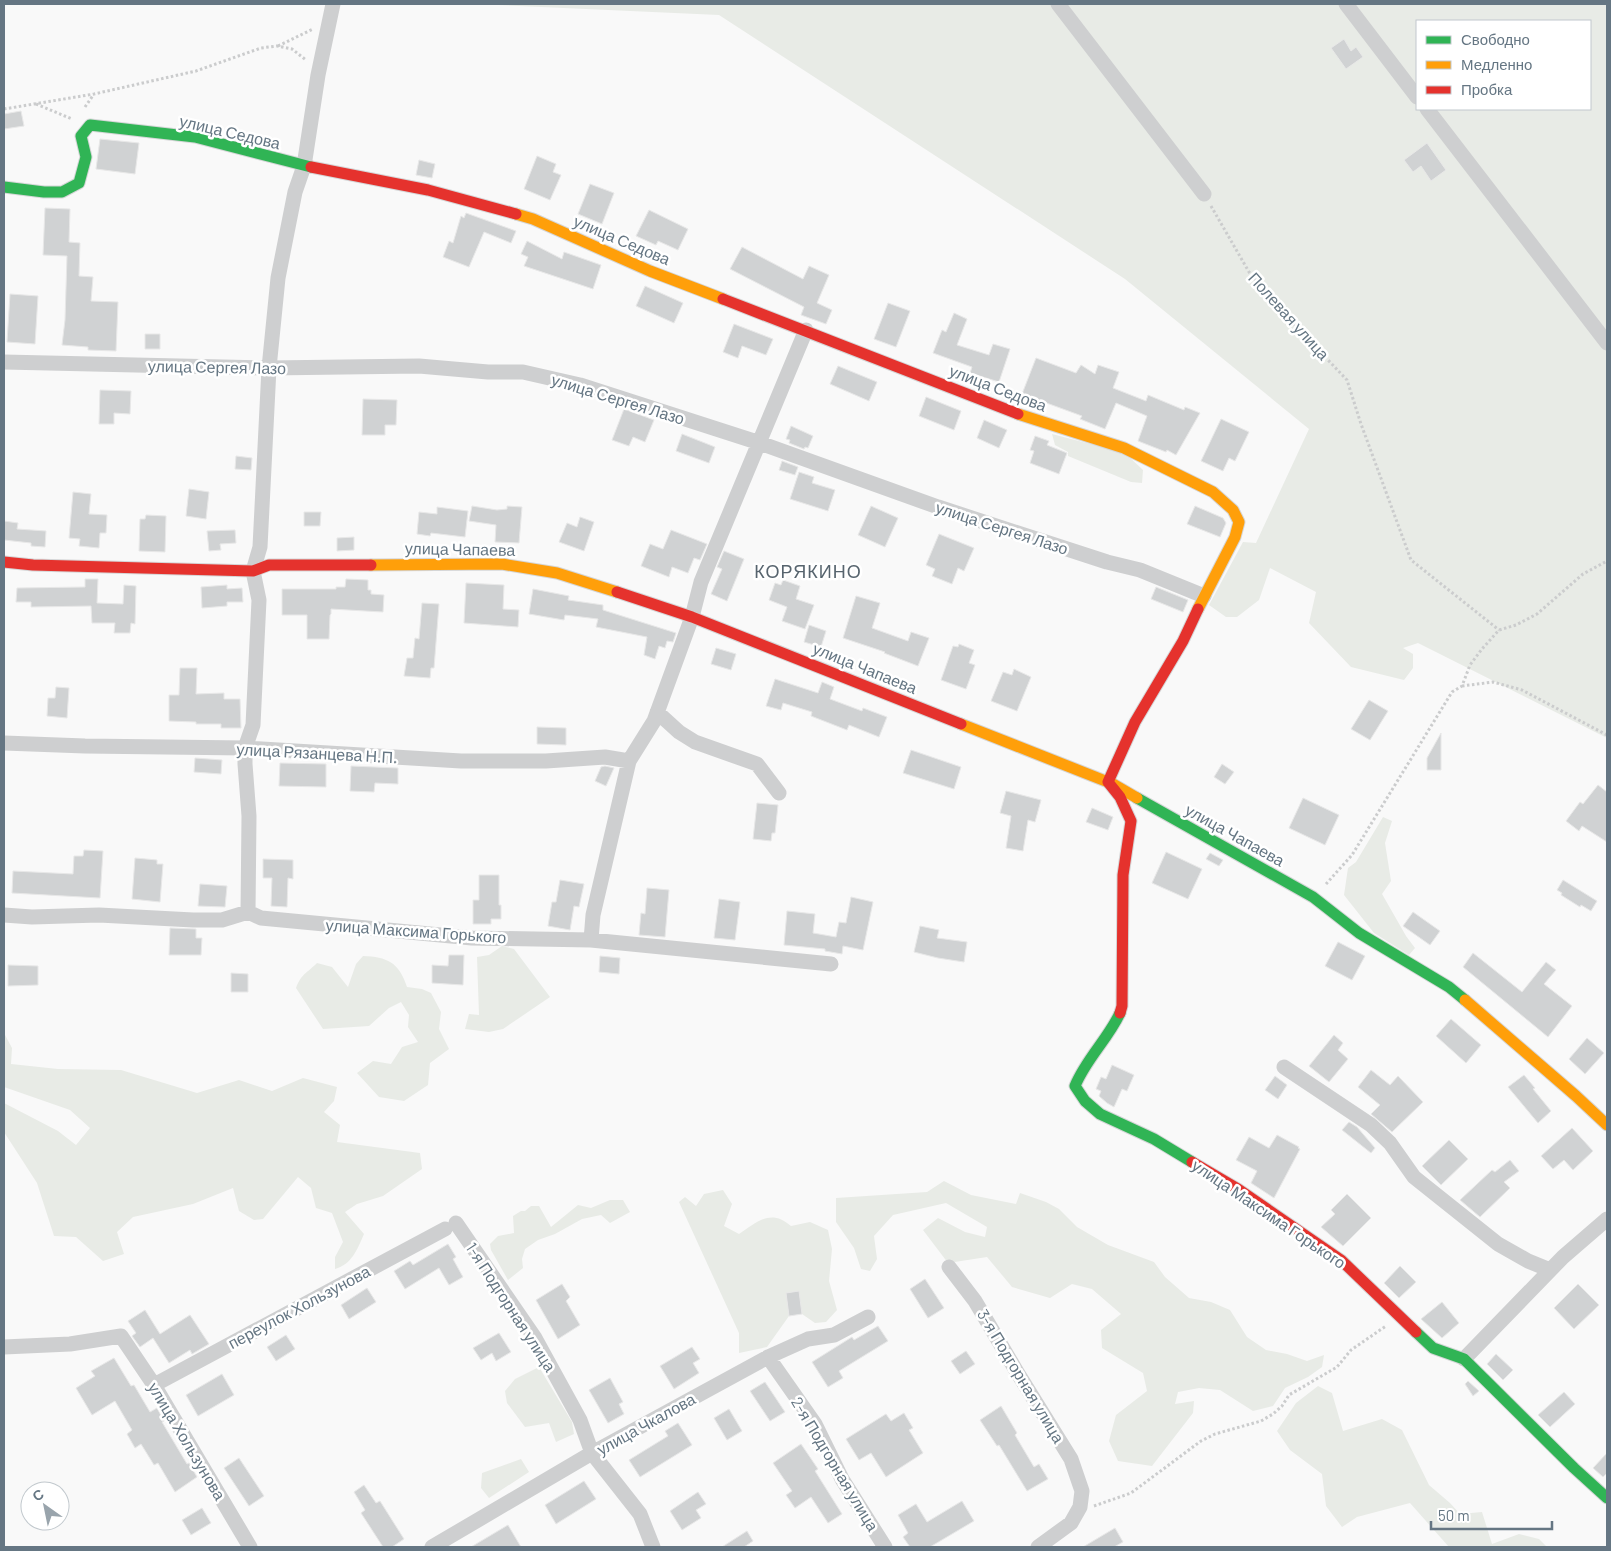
<svg xmlns="http://www.w3.org/2000/svg" width="1611" height="1551" viewBox="0 0 1611 1551" font-family="Barlow,sans-serif">
<style>
.green{fill:#e8ebe6;fill-rule:evenodd}
.building{fill:#d0d2d3;stroke:#e8e8e8}
.lines{fill:none;stroke-linecap:round;stroke-linejoin:round}
.fast-casing{stroke:#d5d6d7;stroke-width:13}
.slow-casing{stroke:#d5d6d7;stroke-width:13}
.jam-casing{stroke:#d5d6d7;stroke-width:13}
.path{stroke:#cbcccd;stroke-width:3;stroke-dasharray:2.5 2.5;stroke-linecap:butt}
.street{stroke:#cecfd0;stroke-width:15}
.fast{stroke:#30b455;stroke-width:11}
.slow{stroke:#ff9f0a;stroke-width:11}
.jam{stroke:#e5322d;stroke-width:11}
.labels{text-anchor:middle;stroke-width:5;stroke-linejoin:round;paint-order:stroke}
.street-label{font-size:16px;fill:#657683;stroke:#fff}
.neighbourhood-label{font-size:18px;letter-spacing:1px;fill:#57646e;stroke:#fff}
</style>
<rect width="100%" height="100%" fill="#f9f9f9"/>
<!-- green -->
<path class="green" d="M475,4H1607V738L1418,643L1403,648L1413,654V668L1404,680L1351,667L1309,623L1316,592L1270,568L1259,600L1237,617H1226L1209,605L1243,542L1256,543L1309,429L1125,279L719,15ZM1417,21H1590V109H1417Z
M1052,434L1125,453L1143,470L1142,483L1131,482L1068,456V452L1055,445Z
M1383,817L1392,821L1385,843L1391,881L1382,894L1406,936L1415,948L1409,955L1374,933L1344,895L1348,868L1356,862Z
M502,946L514,949L550,997L503,1029L489,1032L465,1029L469,1014L479,1015L477,957L489,955Z
M363,956C387,957 399,962 407,987L422,989L431,993L441,1012L439,1029L449,1049L430,1063L428,1085L404,1101L379,1097L357,1073L373,1061L391,1064L402,1047L418,1042L408,1027L409,1015L401,1002L389,1008L369,1026L323,1029L296,988C302,973 306,974 317,963L332,967L348,987L356,964Z
M4,1033L12,1048L11,1064L58,1069L121,1070L197,1093L239,1080L272,1091L303,1078L337,1087L334,1101L324,1112L340,1125L337,1142L420,1153L422,1169L383,1196L357,1204L345,1212L364,1234C357,1250 352,1264 335,1269V1257L343,1242L332,1213L316,1208L311,1188L298,1177L263,1219L254,1220L239,1211L233,1188L193,1204L133,1217L117,1232L124,1254L103,1261L76,1237L54,1236L37,1183L4,1132V1103L58,1131L76,1145L90,1128L70,1110L4,1087Z
M944,1181L971,1195L1016,1204L1020,1193L1046,1202L1059,1209L1077,1227L1108,1245L1154,1262L1165,1277L1189,1298L1211,1302L1230,1310L1247,1337L1266,1350L1287,1354L1307,1361L1324,1355L1322,1367L1308,1377L1285,1388L1273,1406L1253,1411L1220,1390L1199,1388L1178,1392L1175,1404L1194,1401L1193,1413L1152,1466L1118,1461L1109,1441L1116,1415L1147,1391L1143,1373L1102,1348L1101,1330L1121,1314L1092,1289L1072,1284L1050,1298L1012,1287L987,1257L948,1263L923,1230L938,1218L965,1232L985,1237L987,1227L946,1203L893,1215L874,1236L877,1259L870,1271L861,1269L854,1248L836,1222V1198L927,1192Z
M723,1190L732,1204L724,1226L739,1234C757,1222 771,1208 791,1226L810,1222L828,1230L832,1249L829,1281L837,1310L826,1322L815,1323L802,1314L798,1291L786,1293L789,1316L767,1347L739,1353V1333L679,1202L685,1197L696,1206L704,1194Z
M610,1200H623L630,1212L610,1223L601,1215L582,1219L555,1234L538,1240L525,1249L522,1259L523,1268L508,1280L491,1250L490,1244L498,1236L514,1233L513,1216L521,1211H525L531,1206H539L551,1227L578,1205L591,1208Z
M539,1367L572,1422L574,1434L556,1442L549,1423L525,1427L507,1403L505,1391L515,1379Z
M1318,1386L1332,1393L1343,1431L1382,1419L1402,1430L1429,1485L1450,1503L1460,1514L1482,1512L1492,1544L1519,1534L1539,1539L1547,1547H1449L1410,1503L1357,1517L1342,1527L1326,1506L1322,1474L1290,1450L1277,1431L1296,1403Z
M521,1459L529,1472L489,1498L481,1488L482,1473Z"/>
<!-- building -->
<path class="building" d="M1344,39L1351,51L1356,47L1363,57L1346,69L1331,48Z
M21,111L24,126L4,129V114Z
M100,139L139,143L135,174L96,169Z
M1427,143L1446,170L1431,181L1421,166L1413,172L1404,160Z
M537,156L556,164L553,172L561,175L550,200L524,189Z
M419,160L435,164L432,178L416,175Z
M590,184L614,193L602,224L578,214Z
M45,208L70,209L69,242L80,243L79,276L93,277L91,301L118,302L116,351L88,350V347L62,345L65,320L67,256L43,255Z
M649,210L688,229L678,250L658,241L656,245L636,236Z
M466,213L516,231L511,243L484,232L469,267L443,257L449,241L453,243L461,216L464,218Z
M527,241L562,259L564,252L601,265L593,289L524,266L528,257L521,254Z
M742,247L803,279L809,266L829,275L817,303L832,310L826,324L801,315L804,307L730,269Z
M645,286L683,303L674,323L636,306Z
M10,294L38,296L35,344L7,342Z
M888,303L910,311L896,347L874,339Z
M954,313L967,319L957,345L989,355L993,344L1010,349L999,382L970,373L972,367L933,353L942,330L946,332Z
M734,324L773,339L766,355L742,346L738,358L723,352Z
M145,334H160V349H145Z
M1036,358L1076,373L1081,365L1095,374L1098,365L1119,372L1113,388L1146,401L1148,395L1184,410L1185,407L1200,413L1176,455L1167,450L1166,452L1138,441L1147,416L1116,403L1105,429L1080,419L1082,416L1022,394Z
M838,366L877,382L869,401L830,384Z
M100,390L131,391L130,414L114,413V424H99Z
M926,397L961,411L954,430L919,416Z
M363,399L397,400L396,425H385V435H362Z
M624,409L654,420L645,442L633,437L629,446L612,440Z
M1221,419L1249,432L1235,461L1229,458L1223,471L1201,461Z
M984,420L1007,430L999,448L977,438Z
M791,426L813,436L808,448L805,447L804,449L789,443L790,440L786,439Z
M682,434L715,447L709,463L676,451Z
M1035,436L1049,441L1047,445L1067,453L1059,474L1030,463L1034,451L1030,450Z
M236,456L252,458L251,470L235,469Z
M782,461L798,467L795,475L779,470Z
M799,472L814,477L812,483L835,490L828,511L790,499Z
M189,489L209,492L206,519L186,516Z
M73,492L91,494L89,514L107,515L106,533H100L99,548L79,546L80,539L69,538Z
M472,506L497,510L507,509V506L522,507L519,543L495,542L496,525L469,521Z
M871,506L898,518L885,547L858,535Z
M1195,506L1223,518L1226,523L1220,537L1187,524Z
M437,507L468,511L465,537L431,533L430,536L417,534L419,512L437,514Z
M304,512H321L320,526H304Z
M146,515L166,516L165,552L139,551L140,519H145Z
M580,517L594,522L584,551L559,542L567,523L577,527Z
M4,521L18,523L17,529L46,531L45,547L31,546V543L4,540Z
M235,530L236,543L220,544L221,550L209,551L207,531Z
M671,530L707,544L700,560L694,558L688,573L672,567L669,577L641,566L650,544L663,549Z
M939,534L974,548L964,571L958,568L952,584L932,576L935,569L926,565Z
M354,537V550L337,551V538Z
M724,551L744,559L727,601L711,594L722,569L717,567Z
M85,579H98L97,603L123,604L124,585L136,586L135,624L131,623L130,633H114L115,623H92L91,606L31,607V602H16L17,588L85,587Z
M346,579L368,580V590H371V594L384,595L383,612L331,609V614L330,615L329,639H307V615H282V589H336V587H345Z
M783,580L800,586L796,599L814,605L805,629L782,621L787,607L769,600L775,583L781,585Z
M466,583L504,585L503,609L519,610L518,627L464,623Z
M227,585V589L242,588L243,602H227V606L202,608L201,587Z
M1156,587L1188,600L1183,612L1151,599Z
M533,589L569,596L568,600L603,605V610L676,633L673,642L667,641L665,648L659,646L655,659L644,655L647,637L596,627L598,619L565,615L564,620L529,614Z
M856,596L880,603L872,628L908,641L911,632L929,638L918,666L884,653L885,652L843,638Z
M422,603L439,604L434,668H431L430,678L404,676L407,658H413L415,638L419,639Z
M809,625L826,631L821,647L804,642Z
M959,644L974,650L969,663L975,665L966,689L941,680L953,646L958,647Z
M716,648L736,654L731,670L711,664Z
M180,668H197L196,694L224,693V699H240L241,728H221V724H196V722L169,721V695H179Z
M1014,669L1031,677L1017,711L991,701L1003,672L1012,675Z
M775,679L818,693L822,682L834,687L830,699L862,711L863,708L887,717L879,737L849,725L847,730L811,716L812,712L783,703L781,710L766,706Z
M56,687L69,688L67,718L47,716L48,698H55Z
M1369,700L1388,711L1370,740L1351,729Z
M537,727L566,728V745L537,744Z
M1441,733V770H1427V758Z
M911,750L961,767L954,789L903,773Z
M195,758L222,760L221,774L194,772Z
M280,763L326,764V787L279,786Z
M1222,764L1234,772L1225,784L1214,777Z
M351,766L398,768V784L375,783L374,792L350,791Z
M605,766L614,768L606,786L595,781L601,767Z
M1598,785L1607,792V842L1582,826L1579,831L1566,821L1580,802L1583,804Z
M1006,791L1041,800L1035,822L1028,820L1023,851L1006,848L1011,816L1000,813Z
M1303,798L1339,815L1325,845L1289,828Z
M757,803L778,805L775,833H772L771,841L753,839Z
M1092,808L1113,817L1108,830L1086,822Z
M84,850L103,851L100,898L12,893L13,871L73,874L74,856H83Z
M1166,852L1202,869L1188,899L1152,883Z
M1210,853L1223,860L1219,866L1206,859Z
M135,858L157,860V864H163L160,902L132,899Z
M263,859L293,860V879L288,878L287,907L271,906L272,878H263Z
M479,875H499V905H501V919H491V924H473V900H479Z
M560,880L584,884L579,907L574,906L570,930L548,926L552,902H556Z
M1563,880L1597,901L1591,911L1581,905L1580,907L1561,895L1562,893L1557,890Z
M200,884L227,886L225,907L198,906Z
M647,888L669,890L665,937L639,935L641,913L645,914Z
M851,897L873,902L863,950L843,946L842,954L825,951V949L784,945L787,911L815,914L813,933L836,937L839,922L846,923Z
M719,899L740,902L735,940L714,938Z
M1413,912L1440,931L1430,945L1403,926Z
M920,926L939,930L937,938L967,942L964,962L938,958L914,952Z
M170,928L196,929V938H202L201,955H169Z
M1338,942L1365,956L1352,980L1325,966Z
M1473,953L1522,992L1546,962L1556,970L1544,984L1572,1006L1548,1037L1463,967Z
M449,955H464L463,985L432,983V965L448,966Z
M600,956L620,958L619,974L599,972Z
M8,965L38,966V985L8,986Z
M231,973L248,974V992H231Z
M1451,1019L1481,1045L1466,1063L1436,1036Z
M1334,1035L1343,1043L1338,1050L1348,1059L1329,1082L1309,1066Z
M1587,1038L1604,1053L1585,1074L1569,1059Z
M1112,1065L1134,1075L1127,1091L1122,1089L1114,1107L1107,1103L1099,1096L1101,1091L1096,1089L1101,1077L1106,1079Z
M1371,1070L1390,1085L1398,1076L1423,1102L1392,1132L1371,1114L1380,1105L1358,1087Z
M1524,1075L1535,1088L1533,1089L1551,1111L1538,1123L1508,1087Z
M1275,1076L1287,1085L1278,1099L1265,1090Z
M1349,1122L1357,1127L1375,1148L1371,1153L1342,1130Z
M1572,1128L1593,1151L1573,1170L1564,1160L1553,1169L1541,1156Z
M1277,1135L1299,1147L1298,1148L1300,1149L1274,1198L1251,1183L1257,1171L1236,1160L1249,1137L1269,1148Z
M1449,1140L1468,1159L1441,1185L1422,1166Z
M1510,1160L1519,1171L1504,1182L1510,1188L1480,1217L1460,1200L1492,1170L1495,1172Z
M1347,1194L1371,1218L1343,1246L1321,1227L1335,1214L1331,1210Z
M448,1244L456,1257L453,1259L463,1277L449,1285L439,1268L405,1289L394,1271L410,1261L413,1265Z
M1400,1266L1416,1282L1399,1298L1384,1283Z
M925,1279L944,1308L928,1318L910,1289Z
M562,1284L570,1297L566,1301L580,1325L558,1339L536,1300Z
M1578,1284L1599,1305L1574,1329L1554,1308Z
M367,1288L376,1302L349,1319L341,1305Z
M799,1291L802,1314L789,1316L786,1293Z
M1442,1302L1459,1323L1442,1338L1421,1319Z
M145,1310L160,1334L190,1315L209,1344L192,1354L190,1350L169,1363L153,1338L140,1347L132,1336L136,1333L128,1321Z
M878,1326L888,1341L839,1371L843,1378L828,1387L812,1362L852,1337L854,1340Z
M499,1333L511,1352L496,1361L492,1353L481,1360L473,1348Z
M286,1335L295,1349L276,1361L267,1347Z
M692,1347L700,1359L693,1363L699,1373L674,1389L660,1366Z
M966,1351L975,1364L960,1374L951,1361Z
M1496,1354L1513,1370L1503,1380L1487,1364Z
M114,1358L131,1386L134,1385L150,1412L157,1408L164,1421L162,1422L187,1464L189,1463L197,1477L175,1492L158,1463L154,1465L141,1444L135,1448L127,1434L132,1430L115,1401L92,1415L76,1388L95,1376L91,1371Z
M222,1374L234,1395L198,1416L186,1395Z
M610,1378L623,1402L619,1404L624,1414L608,1423L589,1390Z
M1468,1381L1479,1391L1473,1396L1465,1384Z
M765,1382L785,1412L770,1421L750,1391Z
M1564,1392L1575,1404L1550,1427L1538,1415Z
M1001,1406L1017,1433L1015,1435L1034,1467L1039,1464L1048,1479L1027,1491L999,1445L997,1446L980,1420Z
M729,1409L742,1431L727,1440L714,1418Z
M904,1413L913,1428L909,1430L923,1453L886,1477L871,1453L859,1460L846,1439L886,1414L891,1421Z
M678,1423L692,1445L640,1477L629,1460L668,1436L665,1431Z
M801,1444L818,1469L815,1471L842,1514L828,1523L811,1497L795,1508L786,1495L792,1491L773,1463Z
M1607,1453V1473L1603,1477L1593,1468Z
M239,1458L264,1496L249,1506L224,1468Z
M584,1481L596,1499L556,1524L545,1505Z
M364,1485L376,1503L380,1501L404,1539L392,1547H383L361,1513L365,1510L354,1492Z
M698,1492L706,1504L696,1510L701,1518L682,1530L670,1511Z
M962,1501L974,1521L930,1547H910L903,1537L908,1533L898,1515L916,1504L927,1522Z
M202,1508L211,1523L191,1535L182,1520Z
M508,1525L521,1547H471Z
M1115,1528L1123,1542L1114,1547H1083Z
M747,1531L753,1541L744,1547H722Z"/>
<g class="lines">
<!-- fast casing -->
<g class="fast-casing">
<path id="fast" d="M4,187L44,192H62L79,183L86,157L81,136L90,125L195,137L311,167
M1137,798L1313,897L1359,933L1449,987L1465,1000
M1120,1013C1108,1039 1086,1059 1075,1086L1085,1101L1100,1114L1154,1139L1192,1162
M1416,1332L1433,1348L1464,1359L1574,1468L1607,1498"/>
</g>
<!-- slow casing -->
<g class="slow-casing">
<path id="slow" d="M516,214L533,219L650,271L723,299
M1018,414L1124,448L1213,492L1233,510L1239,522L1235,537L1198,609
M371,565L502,564L557,573L617,592
M961,724L1113,784L1137,798
M1465,1000L1576,1096L1607,1125"/>
</g>
<!-- jam casing -->
<g class="jam-casing">
<path id="jam" d="M311,167L428,190L516,214
M723,299L1018,414
M4,562L33,565L253,571L269,565H371
M617,592L692,617L961,724
M1120,1013L1122,1006L1123,875L1131,821L1120,797L1108,782L1135,722L1183,641L1198,609
M1192,1162L1238,1189L1341,1260L1416,1332"/>
</g>
<!-- path -->
<path class="path" d="M278,46L313,29
M36,104L72,119
M85,107L94,94
M4,109L94,94L196,71L261,48L277,46L292,49L306,60
M1211,206L1249,272L1272,301L1347,380L1361,424L1411,560L1499,630
M1462,686L1493,682L1522,690L1607,735
M1326,884L1352,855L1452,692L1462,686L1470,665L1482,649L1499,630L1516,625L1537,614L1583,574L1607,561
M1094,1506L1131,1493L1201,1441L1215,1434L1261,1421L1273,1414L1282,1406L1289,1395L1337,1367L1351,1350L1386,1326"/>
<!-- street -->
<path class="street" d="M1058,4L1204,194
M1346,4L1417,97
M1427,109L1607,343
M4,362L269,368L419,366L488,372H523L580,385L760,443L938,507L1107,562L1140,570L1204,596
M657,712L679,732L695,742L757,764L779,793
M4,743L85,746L245,748L461,761H546L605,757L629,761
M248,912L249,816L245,764V748L253,725L259,600L253,571L260,547L269,368L278,278L295,192L304,166L318,75L333,4
M4,915L32,917L99,915L193,920H222L248,912L261,918L472,938L591,940L831,964
M591,940L593,915L629,761L654,721L692,617L701,582L806,330
M1284,1067L1371,1125L1390,1143L1414,1177L1498,1244L1528,1261L1550,1270
M456,1223L535,1338L580,1420L592,1453L640,1514L653,1547
M949,1267L975,1301L1017,1372L1071,1459L1082,1491L1080,1507L1071,1523L1038,1547
M4,1347L70,1344L121,1336L154,1385L250,1547
M768,1357L815,1424L842,1479L885,1547
M1464,1359L1563,1257L1607,1219
M154,1385L445,1229
M432,1547L592,1453L768,1357L808,1339L834,1335L868,1317"/>
<!-- fast -->
<use href="#fast" class="fast"/>
<!-- slow -->
<use href="#slow" class="slow"/>
<!-- jam -->
<use href="#jam" class="jam"/>
</g>
<g class="labels">
<!-- street labels -->
<g class="street-label">
<text transform="translate(230 132) rotate(13)" y="6">улица Седова</text>
<text transform="translate(622 240) rotate(23)" y="6">улица Седова</text>
<text transform="translate(1289 316) rotate(48)" y="6">Полевая улица</text>
<text transform="translate(217 367) rotate(1)" y="6">улица Сергея Лазо</text>
<text transform="translate(998 388) rotate(21)" y="6">улица Седова</text>
<text transform="translate(618 399) rotate(17)" y="6">улица Сергея Лазо</text>
<text transform="translate(1002 528) rotate(18)" y="6">улица Сергея Лазо</text>
<text transform="translate(460 549) rotate(1)" y="6">улица Чапаева</text>
<text transform="translate(865 668) rotate(22)" y="6">улица Чапаева</text>
<text transform="translate(317 753) rotate(3)" y="6">улица Рязанцева Н.П.</text>
<text transform="translate(1235 835) rotate(29)" y="6">улица Чапаева</text>
<text transform="translate(416 931) rotate(4)" y="6">улица Максима Горького</text>
<text transform="translate(1269 1214) rotate(34)" y="6">улица Максима Горького</text>
<text transform="translate(299 1307) rotate(-28)" y="6">переулок Хользунова</text>
<text transform="translate(511 1307) rotate(57)" y="6">1-я Подгорная улица</text>
<text transform="translate(1021 1376) rotate(59)" y="6">3-я Подгорная улица</text>
<text transform="translate(646 1424) rotate(-29)" y="6">улица Чкалова</text>
<text transform="translate(187 1441) rotate(59)" y="6">улица Хользунова</text>
<text transform="translate(835 1464) rotate(59)" y="6">2-я Подгорная улица</text>
</g>
<!-- neighbourhood labels -->
<g class="neighbourhood-label">
<text x="808" y="578">КОРЯКИНО</text>
</g>
</g>
<!-- border -->
<rect width="1611" height="1551" fill="none" stroke="#657683" stroke-width="10"/>
<!-- legend -->
<rect x="1416" y="20" width="175" height="90" fill="#ffffff" stroke="#c1c8cd"/>
<rect x="1426" y="36" width="25" height="8" fill="#30b455" stroke="#c1c8cd"/>
<text x="1461" y="45" font-size="15" fill="#657683">Свободно</text>
<rect x="1426" y="61" width="25" height="8" fill="#ff9f0a" stroke="#c1c8cd"/>
<text x="1461" y="70" font-size="15" fill="#657683">Медленно</text>
<rect x="1426" y="86" width="25" height="8" fill="#e5322d" stroke="#c1c8cd"/>
<text x="1461" y="95" font-size="15" fill="#657683">Пробка</text>
<!-- north arrow -->
<g transform="translate(45 1506) rotate(327)"><circle r="24" fill="#ffffff" stroke="#c1c8cd"/>
<path d="M0-4L9 19L0 12L-9 19Z" fill="#99a4ac"/>
<text y="-8" font-size="14" font-weight="bold" text-anchor="middle" fill="#657683">С</text>
</g>
<!-- scale -->
<path d="M1431 1521v8h121v-8" fill="none" stroke="#657683" stroke-width="2.5"/>
<text x="1438" y="1521" font-size="15" fill="#657683" stroke="#ffffff" stroke-width="4" paint-order="stroke">50 m</text>
</svg>
